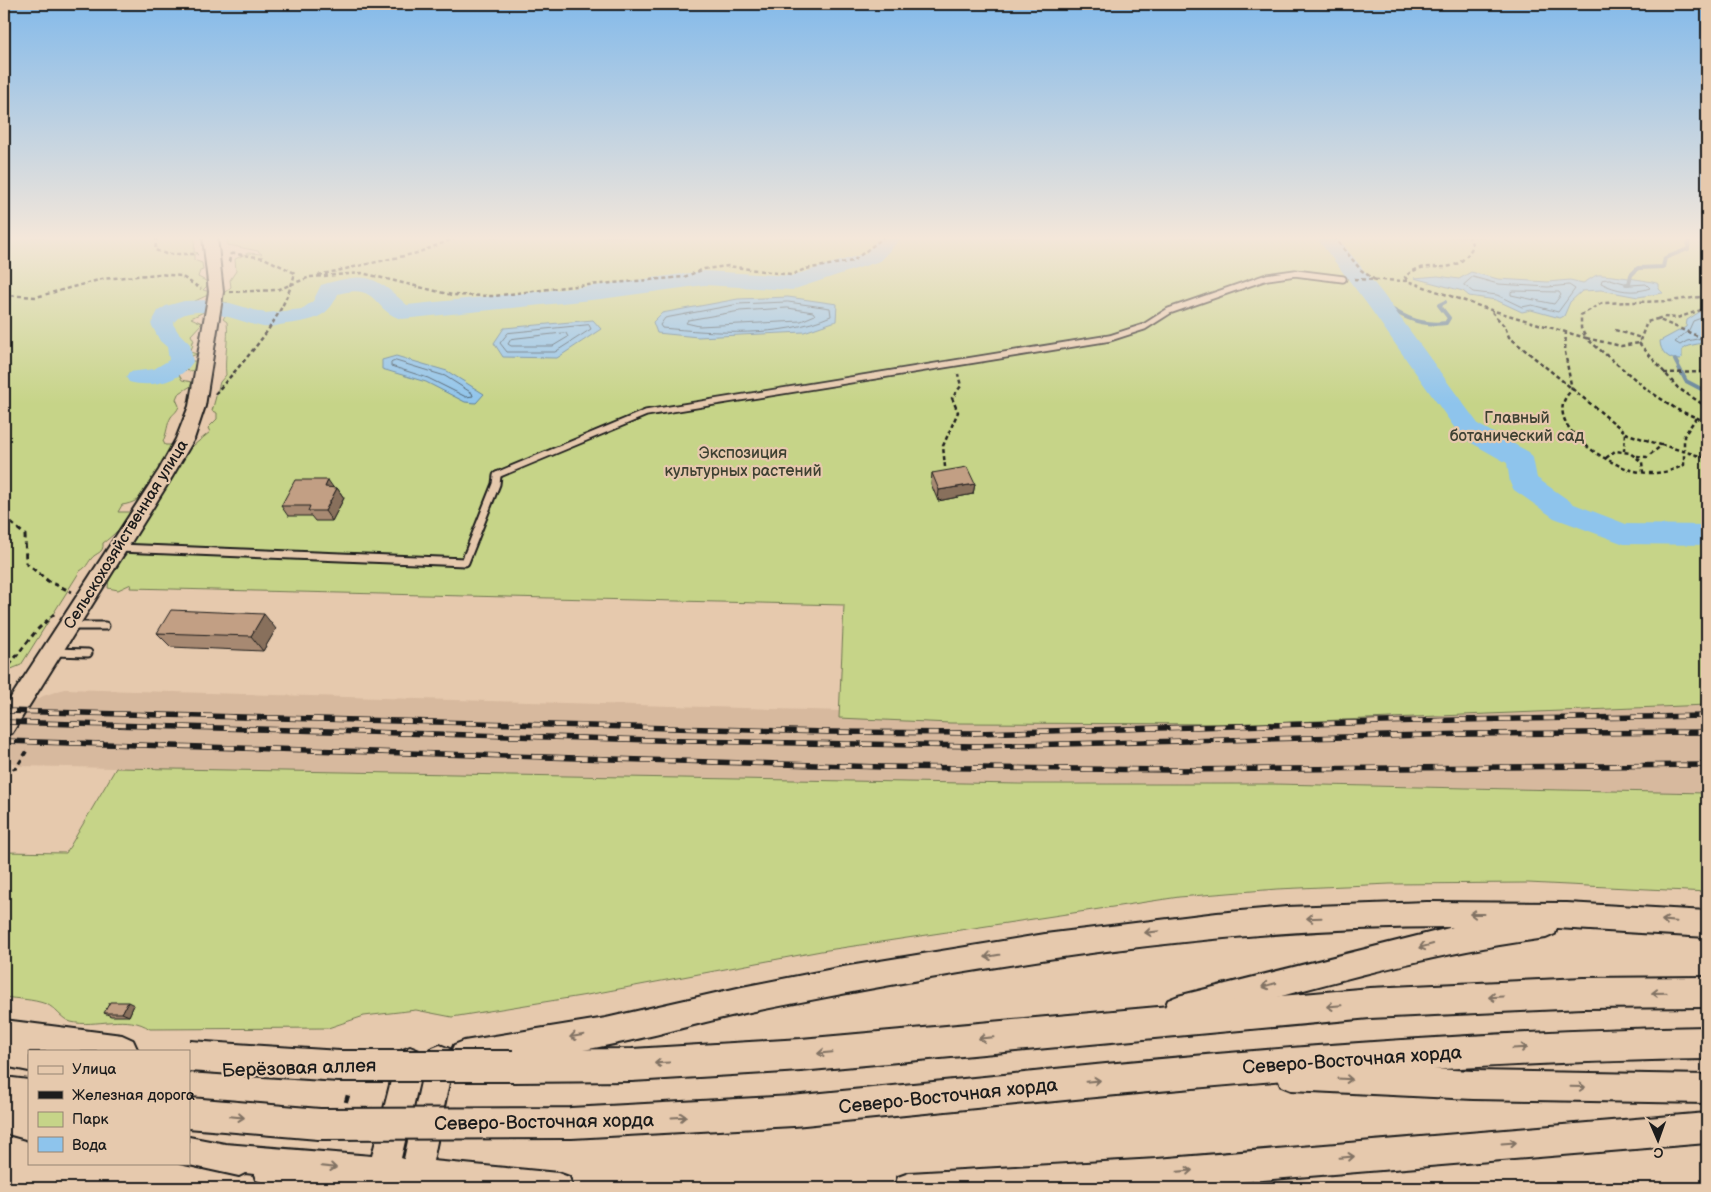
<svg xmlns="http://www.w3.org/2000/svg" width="1711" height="1192" viewBox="0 0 1711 1192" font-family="'Balsamiq Sans',sans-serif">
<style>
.built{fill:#d7b99e}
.green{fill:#c6d488;stroke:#717852}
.water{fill:#8ec4ec;stroke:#608199}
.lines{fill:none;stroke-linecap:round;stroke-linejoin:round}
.shore{stroke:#4a5f6f;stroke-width:1}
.stream{stroke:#608199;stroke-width:4}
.river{fill:#8ec4ec;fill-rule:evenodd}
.lane-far1-casing{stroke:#1c1c1c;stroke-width:9}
.lane-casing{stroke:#1c1c1c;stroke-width:11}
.secondary-casing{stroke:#1c1c1c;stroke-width:4}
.primary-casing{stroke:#1c1c1c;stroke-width:4}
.path-far2{stroke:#1c1c1c;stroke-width:2.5;stroke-dasharray:4 3;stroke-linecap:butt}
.path-far1{stroke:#1c1c1c;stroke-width:3;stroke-dasharray:5 4;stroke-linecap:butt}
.path{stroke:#1c1c1c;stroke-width:4.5;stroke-dasharray:7 5;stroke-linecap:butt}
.lane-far1{stroke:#e6c9ad;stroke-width:5.5}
.lane{stroke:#e6c9ad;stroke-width:7}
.secondary{fill:#e6c9ad;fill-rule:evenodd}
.primary{fill:#e6c9ad;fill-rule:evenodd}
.rail-casing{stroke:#1c1c1c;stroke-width:5.5}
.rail{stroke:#e6c9ad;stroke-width:4;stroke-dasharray:11;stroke-linecap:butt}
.primary-bridge-casing{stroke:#1c1c1c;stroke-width:34;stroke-linecap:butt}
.primary-bridge{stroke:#e6c9ad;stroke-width:30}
.wall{fill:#a78972;stroke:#1c1c1c}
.shaded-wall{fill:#886f5c;stroke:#1c1c1c}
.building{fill:#c29f84;stroke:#1c1c1c}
.oneway{stroke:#817264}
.labels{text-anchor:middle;stroke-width:4.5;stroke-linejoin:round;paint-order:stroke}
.park-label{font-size:16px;fill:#3e4132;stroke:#e6c9ad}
.street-label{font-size:16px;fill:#1c1c1c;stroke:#e6c9ad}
.near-street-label{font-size:19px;fill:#1c1c1c;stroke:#e6c9ad}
</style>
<rect width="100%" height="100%" fill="#e6c9ad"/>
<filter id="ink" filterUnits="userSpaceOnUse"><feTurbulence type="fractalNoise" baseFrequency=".02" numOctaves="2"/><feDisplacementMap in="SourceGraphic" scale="10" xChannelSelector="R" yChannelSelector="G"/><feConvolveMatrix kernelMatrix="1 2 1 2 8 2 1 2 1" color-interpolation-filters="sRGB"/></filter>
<g filter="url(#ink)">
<!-- built -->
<path class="built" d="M64,689L1026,716L1707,700V793L1274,784L858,783L19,766L5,759L7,743L30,704L43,696Z"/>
<!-- green -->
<path class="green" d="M4,237H195L194,252L198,253L194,255V260L202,263L203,270L200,271L198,277L206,281L207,286L203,290L207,291L208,295L195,301L208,303V310L191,318L202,323L191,335L194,341L191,343L193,345L190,352L197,354L187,358L188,361H198L196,369L191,371L182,370L178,373L182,380L192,382L191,386L178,394L176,399L179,406C177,412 174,413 171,417C167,423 167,434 163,441L165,445H172L173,453L163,459L158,467L161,469C152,486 144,502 122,505L118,512H132C127,522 112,537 103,543C104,554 96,552 91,559C87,564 87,567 80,571L21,665L4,672Z
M226,237H1707V705L1245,724L950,723L839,718L844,605L130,588L131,584L118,590L108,588C108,573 119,564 128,552L127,545L172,480L183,454L210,432L208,428L217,419V413L212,411L220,382L226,375C224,357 229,340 227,322L223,319L227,313L228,303L223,302L224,293L231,287L230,280L236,271L235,259L248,253L262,254L258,251L228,245Z
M116,768L1019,784H1274L1707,793V892L1528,883L1390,884L1277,889L1179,897L821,951L587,995L452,1017L416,1010L364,1016L328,1028L150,1029C127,1013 96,1028 71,1022C61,1019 55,1007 46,1004C33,999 17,999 4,997V852L66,853Z"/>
<!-- water -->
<path class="water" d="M1471,272L1498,279L1548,282L1570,280L1583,283C1588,281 1592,277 1597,275C1603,274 1654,281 1659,284V289L1663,293L1638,297L1601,290L1582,291L1570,302L1564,316L1560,318L1531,310L1522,312L1496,300L1469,296L1463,291L1414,278L1438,276L1459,279Z
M788,297L837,304L836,321L804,332L698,337L657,333L653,322L662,313L738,299Z
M1701,311H1707V342L1688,346L1682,350V358L1680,360C1669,360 1660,352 1660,341L1686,327L1687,320Z
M593,320L601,329L557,358L503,357L494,343L504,328Z
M396,356L447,371L484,394L476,403L465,402L426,382L382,369V360Z"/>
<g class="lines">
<!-- shore -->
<path class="shore" d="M1473,277L1498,284L1548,287L1569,285L1575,289L1558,312L1532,305L1522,307L1497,295L1473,292L1464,285Z
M1610,279L1631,285L1646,284L1650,288C1634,294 1616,291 1601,283L1602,280Z
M1514,291L1559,292L1561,295L1554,304L1511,295V292Z
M788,302L830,308L831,316C780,338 716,333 662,328L660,325L665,318L739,304Z
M788,308L813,312L815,315L801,321L699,326L686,323L688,320L740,311Z
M1707,316L1693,321L1689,330L1675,342L1680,345L1687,341L1707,337
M589,325L591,329L555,352H507L500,343L508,333Z
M566,333L568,337L553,346H511L508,344L511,339Z
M396,361L445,376L472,393L473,396L466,397L428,378L391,366V363Z"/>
<!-- stream -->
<path class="stream" d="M1626,284H1629L1631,275L1638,268L1663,267L1665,258L1688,249L1689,237
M1375,299C1398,314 1418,327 1446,323L1449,318L1439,305L1445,302
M1675,360L1686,381L1707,392"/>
<!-- river -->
<path class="river" d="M880,237H902L880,261L792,290L704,285L601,299L402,319C372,311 379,282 338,294C328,319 310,321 286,324C278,325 271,328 263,327C242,323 188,297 173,324L178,332L190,344L193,362C180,382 152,388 129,382L126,377L129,372L154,369L169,360L167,347L160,341L151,324L158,311L166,306L184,301L208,300L230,303L265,313L302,309L313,301L321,285C366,272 373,274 407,305L601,285L704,271L791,276L866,253Z
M1316,237H1337L1383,294L1479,425L1529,452L1533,458L1537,478L1574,504L1626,524L1707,525V545L1624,544L1554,518L1514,490L1510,483L1507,463L1461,437L1367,304Z"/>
<!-- lane-far1 casing -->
<g class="lane-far1-casing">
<path id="lane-far1" d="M497,477V475L646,413L1110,338L1144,327L1169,311L1267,277L1295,273L1343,279"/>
</g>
<!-- lane casing -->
<g class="lane-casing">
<path id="lane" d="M119,548L465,562L496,484L497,476
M72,626H105
M54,652L88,653"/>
</g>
<!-- secondary casing -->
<g class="secondary-casing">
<path id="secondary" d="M203,237H217L223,292L205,406L194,439L172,477L12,733L4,736V708L159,470L176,439L189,406L209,292Z
M1427,902L1567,903L1707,911V937L1557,928L1555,934L1546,938C1421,954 1300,992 1178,1024L1168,1020L1164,1010L1168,1000L1178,996L1453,927C1214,927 978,966 745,1013C705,1021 667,1033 628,1041C574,1053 519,1061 464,1069L453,1063L433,1161L558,1173L569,1177L573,1188H364L365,1185L332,1182L334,1188H279L256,1180L254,1174L245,1173L239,1176L180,1163H189V1137L225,1144L372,1156L396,1061L400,1051L410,1047L420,1051L424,1061L401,1158L404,1159L426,1059L430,1049L440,1045L450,1049L451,1052L454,1045L464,1041L606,1018L742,987L843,967L1045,934L1217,913L1287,907Z
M4,1038L39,1047L40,1051H29V1071L4,1066Z
M1291,1062L1473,1071L1707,1075V1103L1473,1099L1291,1090L1281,1086L1277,1076L1281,1066Z
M4,1105L29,1110V1140L4,1133Z
M1707,1113V1143L1166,1188H894L898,1177L909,1173L1157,1159Z"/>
</g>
<!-- primary casing -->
<g class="primary-casing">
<path id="primary" d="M1707,977V1007L1583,1008L1370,1018L801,1071L632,1081L513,1082L502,1077L497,1066L502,1055L513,1050L632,1049L801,1039L1370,988L1583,978Z
M4,1020L122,1035L133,1040L138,1051H29V1055L4,1052Z
M1707,1027V1059C1485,1062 1265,1080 1045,1102L1034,1097L1029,1086L1034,1075L1045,1070C1265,1048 1485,1031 1707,1027Z
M4,1077L29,1080V1112L4,1109Z"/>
</g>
<!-- path-far2 -->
<path class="path-far2" d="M157,237L155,250L166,254H198
M1334,237L1361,270L1375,280
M229,262L231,253
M318,275L417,253L458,237
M310,277L362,273L452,295L494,296L565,287L684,277L704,269L728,266L791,275L805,269L853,261L884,237
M1354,279L1407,281L1491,310L1586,338L1649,391L1678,410L1707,422
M1407,280L1405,277C1428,254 1453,284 1473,246L1469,237
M229,292L277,290L310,277
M4,295L36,297L102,279L159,274L181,276L201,289
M1707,296L1670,301L1602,303L1581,315V328L1586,338L1621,346L1639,343L1647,322L1657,319L1707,340
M1492,312L1505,327L1509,337L1625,432L1624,451
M1657,319L1663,317L1677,318L1707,308
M1615,330L1641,338
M1566,331L1565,352L1572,390C1537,422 1607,465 1635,471C1652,475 1669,473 1684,465V436L1696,418
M1639,343L1678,388L1707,407
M1664,373L1707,372
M215,394C248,356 282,322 295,273L264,258L229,253
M1625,433L1661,445
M1637,456L1647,457L1662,445L1707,458
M1606,458L1615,451L1630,453L1642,462L1643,472
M945,467L943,446L958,412L952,398L961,386L958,374"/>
<!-- path-far1 -->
<path class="path-far1" d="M4,517L25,535L26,563L48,581L72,592
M4,672L36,631L54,614
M4,772L16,768L28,749"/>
<!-- path -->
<path class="path" d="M346,1102L348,1095
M90,1186L91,1188"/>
<!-- lane-far1 -->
<use href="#lane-far1" class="lane-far1"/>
<!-- lane -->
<use href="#lane" class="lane"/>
<!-- secondary -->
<use href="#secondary" class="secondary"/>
<!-- primary -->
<use href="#primary" class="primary"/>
<!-- rail casing -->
<g class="rail-casing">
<path id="rail" d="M4,711L828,732L975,733L1457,720L1707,716
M4,722L690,741L975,746L1469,734L1707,732
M4,741L882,767L1174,770L1707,765"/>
</g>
<!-- rail -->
<use href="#rail" class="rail"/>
<!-- primary-bridge casing -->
<g class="primary-bridge-casing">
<path id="primary-bridge" d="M189,1056L339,1066H513
M189,1113L319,1124L571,1123L793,1111L1045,1086"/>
</g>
<!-- primary-bridge -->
<use href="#primary-bridge" class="primary-bridge"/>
</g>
<!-- wall -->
<path class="wall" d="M932,473L975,484L973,494L938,501L931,484Z
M333,488H337L344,498L332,521H315L311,516H288L281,506Z
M276,629L263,651L171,647L157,633Z
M134,1005L129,1016H111L104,1013Z"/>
<!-- shaded-wall -->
<path class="shaded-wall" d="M328,480L335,490L325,487Z
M975,484L973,494L938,501L939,490Z
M337,488L344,498L332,521L325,511Z
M264,614L276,629L263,651L251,636Z
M128,1002L134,1005L129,1016L122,1013Z"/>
<!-- building -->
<path class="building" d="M967,467L975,484L939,490L932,473Z
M295,480H328L325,487L337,488L325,511H308L310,506H281Z
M171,610L264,614L251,636L157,633Z
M110,1002H128L122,1013H104Z"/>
<!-- one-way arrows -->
<defs><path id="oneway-shaft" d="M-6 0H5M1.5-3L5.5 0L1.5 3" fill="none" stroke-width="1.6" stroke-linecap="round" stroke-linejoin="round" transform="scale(1.25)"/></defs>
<g class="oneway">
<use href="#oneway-shaft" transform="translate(1477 914) rotate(180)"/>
<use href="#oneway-shaft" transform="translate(1314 918) rotate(178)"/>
<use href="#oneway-shaft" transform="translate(1669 921) rotate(-175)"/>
<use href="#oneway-shaft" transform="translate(1152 932) rotate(174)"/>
<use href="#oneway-shaft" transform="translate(1426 946) rotate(165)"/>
<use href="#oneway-shaft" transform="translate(992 956) rotate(171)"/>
<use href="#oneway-shaft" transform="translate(1269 985) rotate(165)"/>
<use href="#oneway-shaft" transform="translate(1659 993) rotate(179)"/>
<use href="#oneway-shaft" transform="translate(1496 997) rotate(177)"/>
<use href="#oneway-shaft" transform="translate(1334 1006) rotate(175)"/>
<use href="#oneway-shaft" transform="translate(577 1036) rotate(170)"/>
<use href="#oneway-shaft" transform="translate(986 1038) rotate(175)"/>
<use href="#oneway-shaft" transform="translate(1520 1048) rotate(-3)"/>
<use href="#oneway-shaft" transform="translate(825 1053) rotate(175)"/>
<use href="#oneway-shaft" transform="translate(662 1063) rotate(177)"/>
<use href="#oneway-shaft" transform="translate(1345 1079) rotate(3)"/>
<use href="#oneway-shaft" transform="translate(1093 1081) rotate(-5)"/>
<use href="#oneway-shaft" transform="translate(1578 1087) rotate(1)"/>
<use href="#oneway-shaft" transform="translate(237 1117) rotate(5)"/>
<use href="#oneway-shaft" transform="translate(679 1117) rotate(-3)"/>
<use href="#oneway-shaft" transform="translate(1509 1143) rotate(-4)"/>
<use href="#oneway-shaft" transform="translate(1347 1157) rotate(-5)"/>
<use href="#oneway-shaft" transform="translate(329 1167) rotate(6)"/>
<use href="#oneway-shaft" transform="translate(1185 1171) rotate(-5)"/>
</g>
</g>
<!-- sky -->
<linearGradient id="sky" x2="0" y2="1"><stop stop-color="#84baea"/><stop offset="0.59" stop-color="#f4e7da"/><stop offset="1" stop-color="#f4e7da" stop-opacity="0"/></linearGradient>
<rect width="1711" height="404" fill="url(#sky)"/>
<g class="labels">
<!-- park labels -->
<g class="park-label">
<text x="1517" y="423">Главный<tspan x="1517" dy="18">ботанический сад</tspan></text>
<text x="743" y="458">Экспозиция<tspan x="743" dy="18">культурных растений</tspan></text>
</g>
<!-- street labels -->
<g class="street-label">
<text transform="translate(125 534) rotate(-58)" y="6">Сельскохозяйственная улица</text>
</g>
<!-- near-street labels -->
<g class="near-street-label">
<text transform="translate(1352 1059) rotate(-4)" y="7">Северо-Восточная хорда</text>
<text transform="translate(299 1067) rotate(-2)" y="7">Берёзовая аллея</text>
<text transform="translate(948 1095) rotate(-6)" y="7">Северо-Восточная хорда</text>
<text transform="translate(544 1121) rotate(-1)" y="7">Северо-Восточная хорда</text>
</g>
</g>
<!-- margin -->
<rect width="1711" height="1192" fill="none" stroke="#e6c9ad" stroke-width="20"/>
<rect x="10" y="10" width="1691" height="1172" fill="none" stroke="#1c1c1c" stroke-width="2" filter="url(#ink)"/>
<!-- legend -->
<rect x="28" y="1050" width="162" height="115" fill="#e6c9ad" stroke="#958473"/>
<rect x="38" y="1066" width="25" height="8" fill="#e6c9ad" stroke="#958473"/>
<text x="72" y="1074" font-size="15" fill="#1c1c1c">Улица</text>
<rect x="38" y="1091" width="25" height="8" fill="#1c1c1c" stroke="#958473"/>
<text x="72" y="1100" font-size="15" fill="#1c1c1c">Железная дорога</text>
<rect x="38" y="1112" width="25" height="15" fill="#c6d488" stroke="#958473"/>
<text x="72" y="1124" font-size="15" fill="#1c1c1c">Парк</text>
<rect x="38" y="1137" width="25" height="15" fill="#8ec4ec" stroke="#958473"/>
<text x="72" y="1150" font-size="15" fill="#1c1c1c">Вода</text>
<!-- north arrow -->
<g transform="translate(1658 1140) rotate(178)" stroke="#e6c9ad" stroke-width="4" paint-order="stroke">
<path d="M0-4L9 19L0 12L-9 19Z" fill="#1c1c1c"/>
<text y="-8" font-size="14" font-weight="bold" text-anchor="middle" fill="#1c1c1c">С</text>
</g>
</svg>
